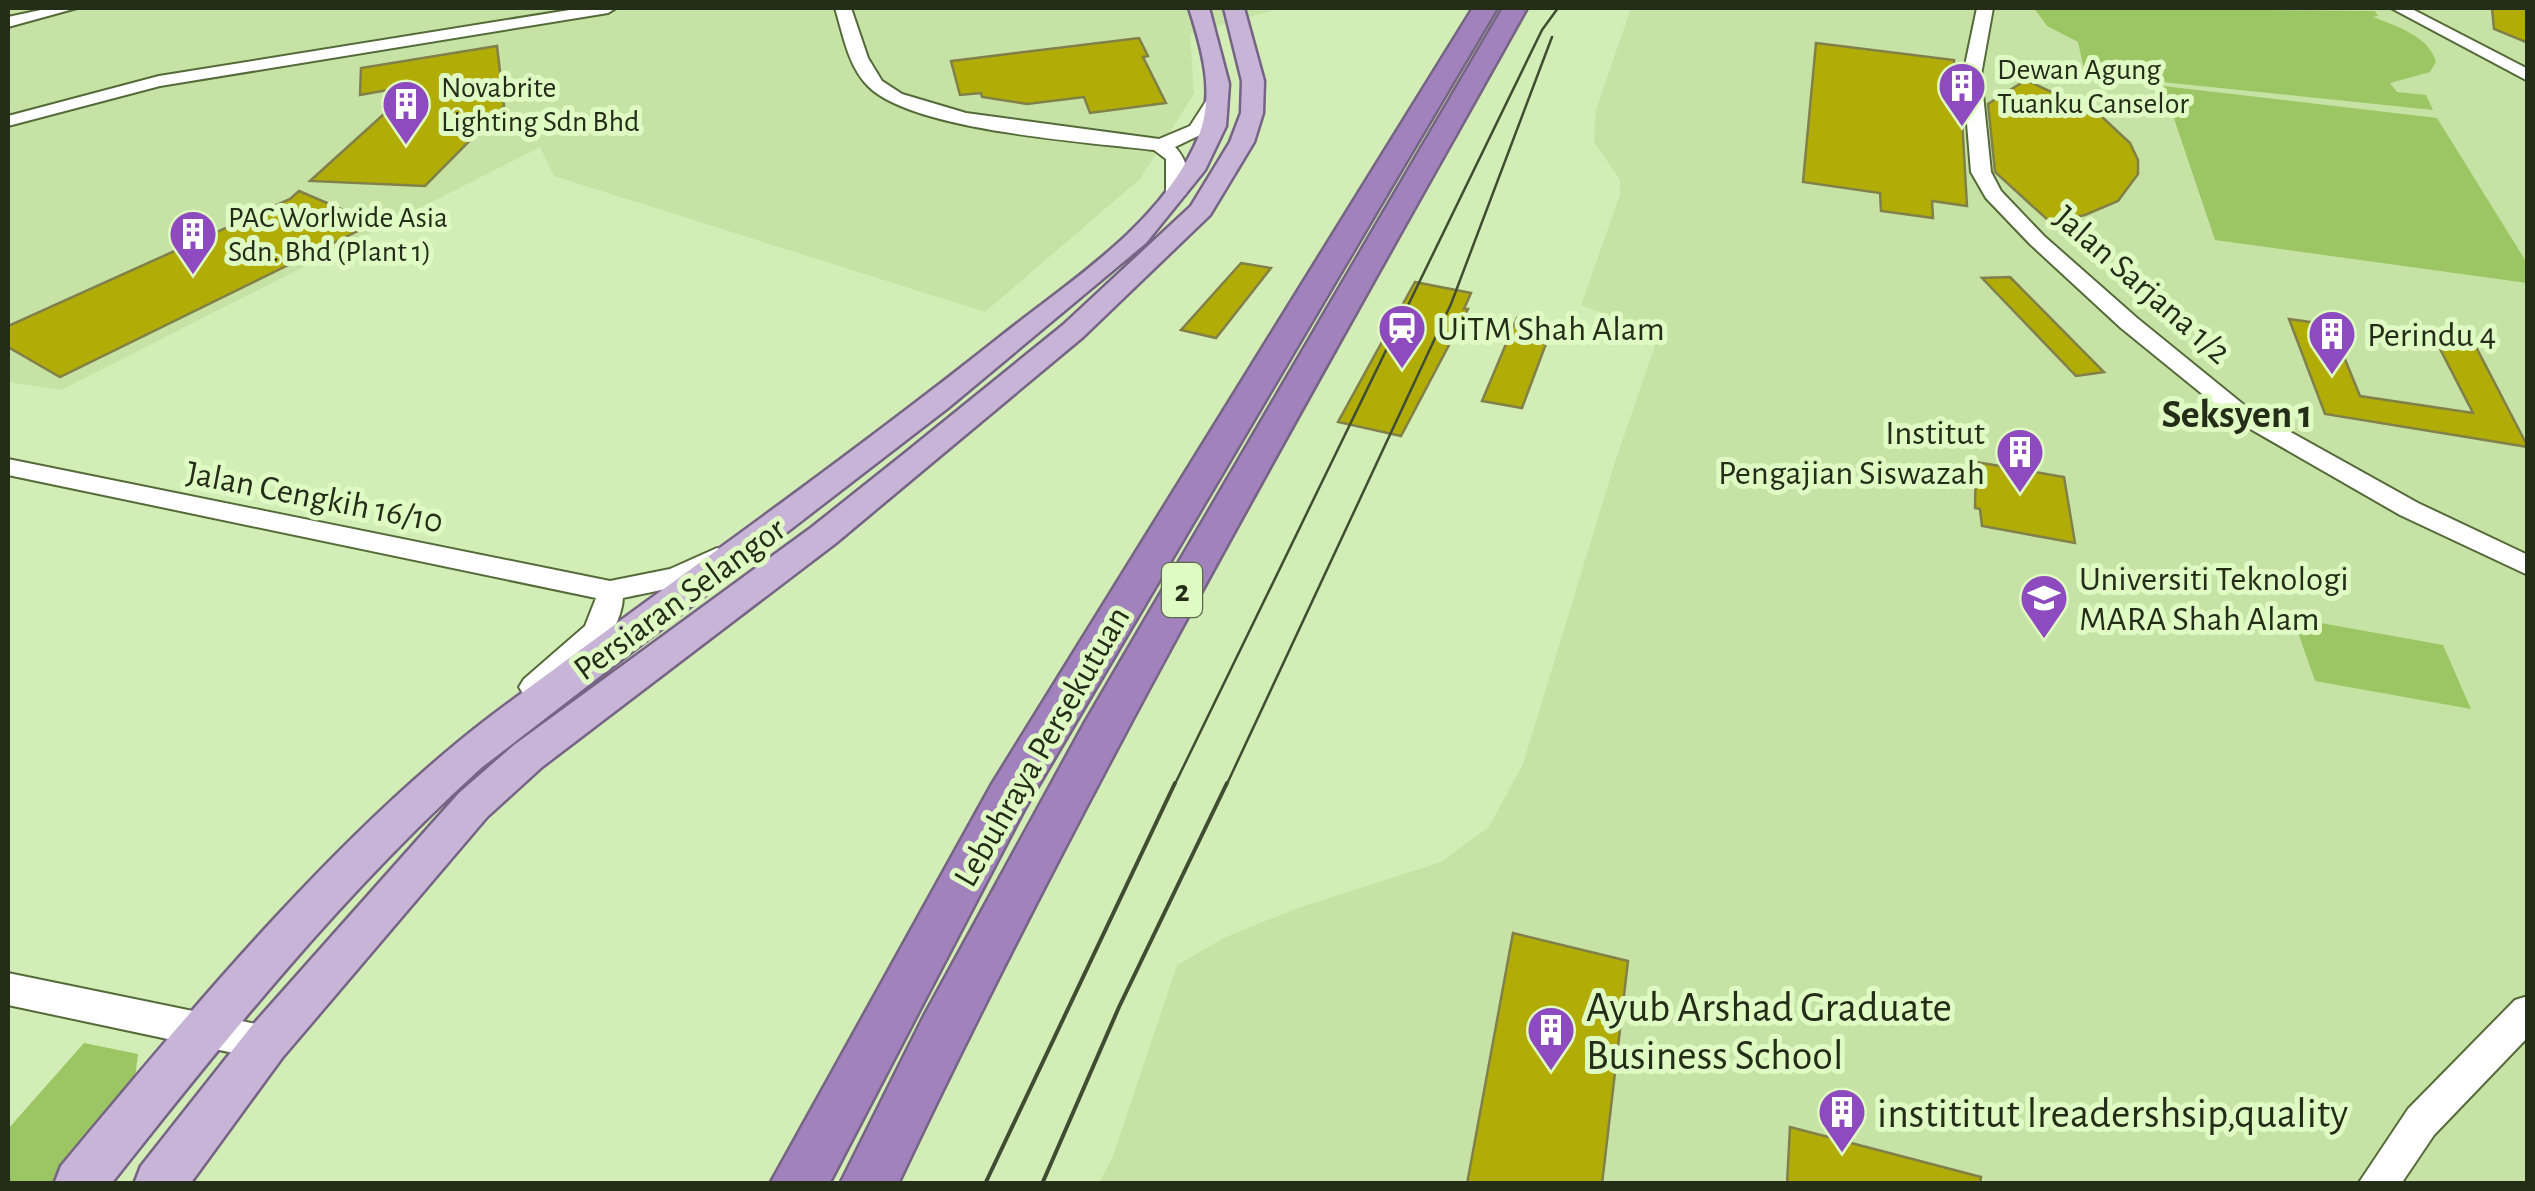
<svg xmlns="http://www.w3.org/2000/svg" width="2535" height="1191" viewBox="0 0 2535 1191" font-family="'Alegreya Sans',sans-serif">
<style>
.built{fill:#c6e3a5}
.green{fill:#9cc563}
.building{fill:#b1ad06;stroke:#808048;stroke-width:2.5}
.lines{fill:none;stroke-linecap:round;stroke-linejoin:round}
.minor-casing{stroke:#556a39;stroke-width:4}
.major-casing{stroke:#756483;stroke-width:5}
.highway-casing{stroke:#756483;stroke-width:5}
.minor{fill:#fff;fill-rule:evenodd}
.major{fill:#c7b4d7;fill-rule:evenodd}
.highway{fill:#a182bd;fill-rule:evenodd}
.tram-far1{stroke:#404d32;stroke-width:2.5}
.tram{stroke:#404d32;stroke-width:4}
.labels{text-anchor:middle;stroke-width:10;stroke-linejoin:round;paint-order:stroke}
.far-poi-label{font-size:30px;fill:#232d18;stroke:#e0fac3;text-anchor:start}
.shield{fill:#e0fac3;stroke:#5c6a4b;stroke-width:2.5}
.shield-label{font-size:32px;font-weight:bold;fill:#232d18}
.street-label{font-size:35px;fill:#232d18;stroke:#e0fac3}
.poi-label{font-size:35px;fill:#232d18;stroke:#e0fac3;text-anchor:start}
.quarter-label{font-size:40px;font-weight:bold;fill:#232d18;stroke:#e0fac3}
.near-poi-label{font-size:42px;fill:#232d18;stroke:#e0fac3;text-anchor:start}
</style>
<rect width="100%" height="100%" fill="#d3edb6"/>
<!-- built -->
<path class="built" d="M8,8H1281L1190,34L1194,94L1140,179L985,312L554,176L540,147L61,390L8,382Z
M1631,8H2527V1183L1098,1184L1112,1159L1177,965L1226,937L1295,909L1441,862L1489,827L1523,764L1615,462L1659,334L1581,305L1620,195V180L1594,142L1596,110Z"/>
<!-- green -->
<path class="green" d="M2034,8L2375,11L2378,16L2373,17C2396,26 2429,36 2436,62L2430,72L2390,83L2397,92L2426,95L2433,110L2085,74L2078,42L2047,26Z
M2163,86L2437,118L2527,263V283L2215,240Z
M2293,618L2443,645L2471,709L2315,681Z
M84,1043L138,1054L135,1078L52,1183L8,1184V1129Z"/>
<!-- building -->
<path class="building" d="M2492,8H2528V43L2494,29Z
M1139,38L1148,56L1143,57L1166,103L1090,113L1084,97L1027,104L982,97L981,93L960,95L951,61Z
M1816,43L1954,60V100L1961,101L1967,206L1932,201L1933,218L1881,211L1880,193L1803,182Z
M497,46L504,106L425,186L310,181L416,85L360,95L361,68Z
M2026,80L2099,114L2130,143L2138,160V174L2118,201L2085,215L2050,222L1995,172L1988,104Z
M299,191L374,223L60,377L8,347V326L290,199Z
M1241,263L1271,268L1216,338L1181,330Z
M2010,277L2104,372L2076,376L1982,278Z
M1415,282L1471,293L1464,309H1468L1401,436L1338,422Z
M1517,318L1553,325L1522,408L1482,401Z
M2289,319L2331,325L2360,396L2473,413L2436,341L2476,347L2528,447L2325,414Z
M1976,462L2064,477L2075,543L1982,526L1980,509L1975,508Z
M1513,933L1628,961L1602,1184H1467Z
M1790,1127L1981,1177L1980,1184H1787Z"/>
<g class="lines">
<!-- minor casing -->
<g class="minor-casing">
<path id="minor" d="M50,8H77L8,27V17Z
M582,8H616L608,13L160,86L8,126V116L159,76Z
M835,8H851L868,58L882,81L902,94L966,113L1159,139L1190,126L1212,92L1218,91L1227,96L1202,134L1175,147C1189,162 1188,175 1186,194L1176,200L1166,194V159L1154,150C1089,142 912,131 868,86C848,66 843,34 835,8Z
M1977,8H1993L1981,75L1991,172L2001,191L2044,236L2137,318L2249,409L2418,503L2528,555V575L2400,515L2233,419L2121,328L2030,244L1986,198L1971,172L1963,75Z
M2391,8H2410L2528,69V81Z
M8,459L610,581L670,569L717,548L726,551L730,557C712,584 653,591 623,598C620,642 575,670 544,695L534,698L524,695L519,687L524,679L585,626L596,598L8,475Z
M8,973L266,1026L279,1031L284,1043L279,1055L266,1060L8,1005Z
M2528,996V1037L2434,1135L2401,1184H2358L2408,1109L2515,1000Z"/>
</g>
<!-- major casing -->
<g class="major-casing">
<path id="major" d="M1189,8H1209L1229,84L1226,126L1205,170L1146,243L948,408L481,768C344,892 226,1038 111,1184H54L61,1166C188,1014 334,836 491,716C661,589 835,468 1001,336C1069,282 1155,228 1194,147C1217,100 1204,55 1189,8Z
M1224,8H1244L1264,81L1263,113L1254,142L1210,215L1083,337L927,467L836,543L542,767L487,817L282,1058L190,1184H134L141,1166L250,1028L459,793L514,745L812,527L905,453L1063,325L1191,206L1230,142L1241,113L1242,81Z"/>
</g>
<!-- highway casing -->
<g class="highway-casing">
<path id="highway" d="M1473,8H1497L1024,810L829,1184H770L992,784Z
M1503,8H1527C1310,396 1088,781 898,1184H840L924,1016L1084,724Z"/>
</g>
<!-- minor -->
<use href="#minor" class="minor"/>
<!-- major -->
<use href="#major" class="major"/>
<!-- highway -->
<use href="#highway" class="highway"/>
<!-- tram-far1 -->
<path class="tram-far1" d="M1174,786L1542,30L1558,8
M1226,786L1451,304L1552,37"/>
<!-- tram -->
<path class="tram" d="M985,1184L1175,783
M1042,1184L1119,1007L1227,783"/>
</g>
<!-- icons -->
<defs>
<g id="building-pin" transform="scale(2.5)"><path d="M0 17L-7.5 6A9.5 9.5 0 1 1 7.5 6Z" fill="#8e4abf" stroke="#e0fac3"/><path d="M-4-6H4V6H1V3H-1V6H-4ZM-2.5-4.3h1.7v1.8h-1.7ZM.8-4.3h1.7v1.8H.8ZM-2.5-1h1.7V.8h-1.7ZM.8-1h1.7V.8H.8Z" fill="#fff"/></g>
<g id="station-pin" transform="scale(2.5)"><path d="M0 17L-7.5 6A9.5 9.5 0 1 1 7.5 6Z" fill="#8e4abf" stroke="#e0fac3"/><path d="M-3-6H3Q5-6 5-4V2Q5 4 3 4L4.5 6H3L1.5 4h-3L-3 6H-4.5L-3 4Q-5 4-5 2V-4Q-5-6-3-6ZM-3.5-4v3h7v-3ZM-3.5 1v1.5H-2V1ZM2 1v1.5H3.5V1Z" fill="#fff"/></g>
<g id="university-pin" transform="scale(2.5)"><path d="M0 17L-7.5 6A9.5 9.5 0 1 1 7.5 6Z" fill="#8e4abf" stroke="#e0fac3"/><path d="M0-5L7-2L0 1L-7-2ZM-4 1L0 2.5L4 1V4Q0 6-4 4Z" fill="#fff"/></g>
</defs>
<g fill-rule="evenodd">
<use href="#building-pin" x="1962" y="86"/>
<use href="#building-pin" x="406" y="104"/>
<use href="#building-pin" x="193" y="234"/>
<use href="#station-pin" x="1402" y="328"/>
<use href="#building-pin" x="2332" y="334"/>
<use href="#building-pin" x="2020" y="452"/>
<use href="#university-pin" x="2044" y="598"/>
<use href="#building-pin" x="1551" y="1030"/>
<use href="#building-pin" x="1842" y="1112"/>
</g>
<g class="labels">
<!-- far-poi labels -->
<g class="far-poi-label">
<text x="1997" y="79">Dewan Agung<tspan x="1997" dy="34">Tuanku Canselor</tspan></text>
<text x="441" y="97">Novabrite<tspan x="441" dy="34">Lighting Sdn Bhd</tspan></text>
<text x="228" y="227">PAC Worlwide Asia<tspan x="228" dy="34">Sdn. Bhd (Plant 1)</tspan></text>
</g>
<!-- shield labels -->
<rect class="shield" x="1162" y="563" width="40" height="54" rx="8"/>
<g class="shield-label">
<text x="1182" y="601">2</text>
</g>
<!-- street labels -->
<g class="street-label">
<text transform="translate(2143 284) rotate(41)" y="12">Jalan Sarjana 1/2</text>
<text transform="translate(315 496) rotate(11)" y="12">Jalan Cengkih 16/10</text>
<text transform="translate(679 598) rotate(-36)" y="12">Persiaran Selangor</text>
<text transform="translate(1041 746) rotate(-60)" y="12">Lebuhraya Persekutuan</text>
</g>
<!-- poi labels -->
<g class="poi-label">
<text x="1437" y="340">UiTM Shah Alam</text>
<text x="2367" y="346">Perindu 4</text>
<text x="1985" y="444" text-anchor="end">Institut<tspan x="1985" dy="40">Pengajian Siswazah</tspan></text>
<text x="2079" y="590">Universiti Teknologi<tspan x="2079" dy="40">MARA Shah Alam</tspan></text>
</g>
<!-- quarter labels -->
<g class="quarter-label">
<text x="2237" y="427">Seksyen 1</text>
</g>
<!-- near-poi labels -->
<g class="near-poi-label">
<text x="1586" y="1021">Ayub Arshad Graduate<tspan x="1586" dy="48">Business School</tspan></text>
<text x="1877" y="1127">instititut lreadershsip,quality</text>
</g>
</g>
<!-- border -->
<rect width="2535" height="1191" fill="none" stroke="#232d18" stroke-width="20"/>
</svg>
